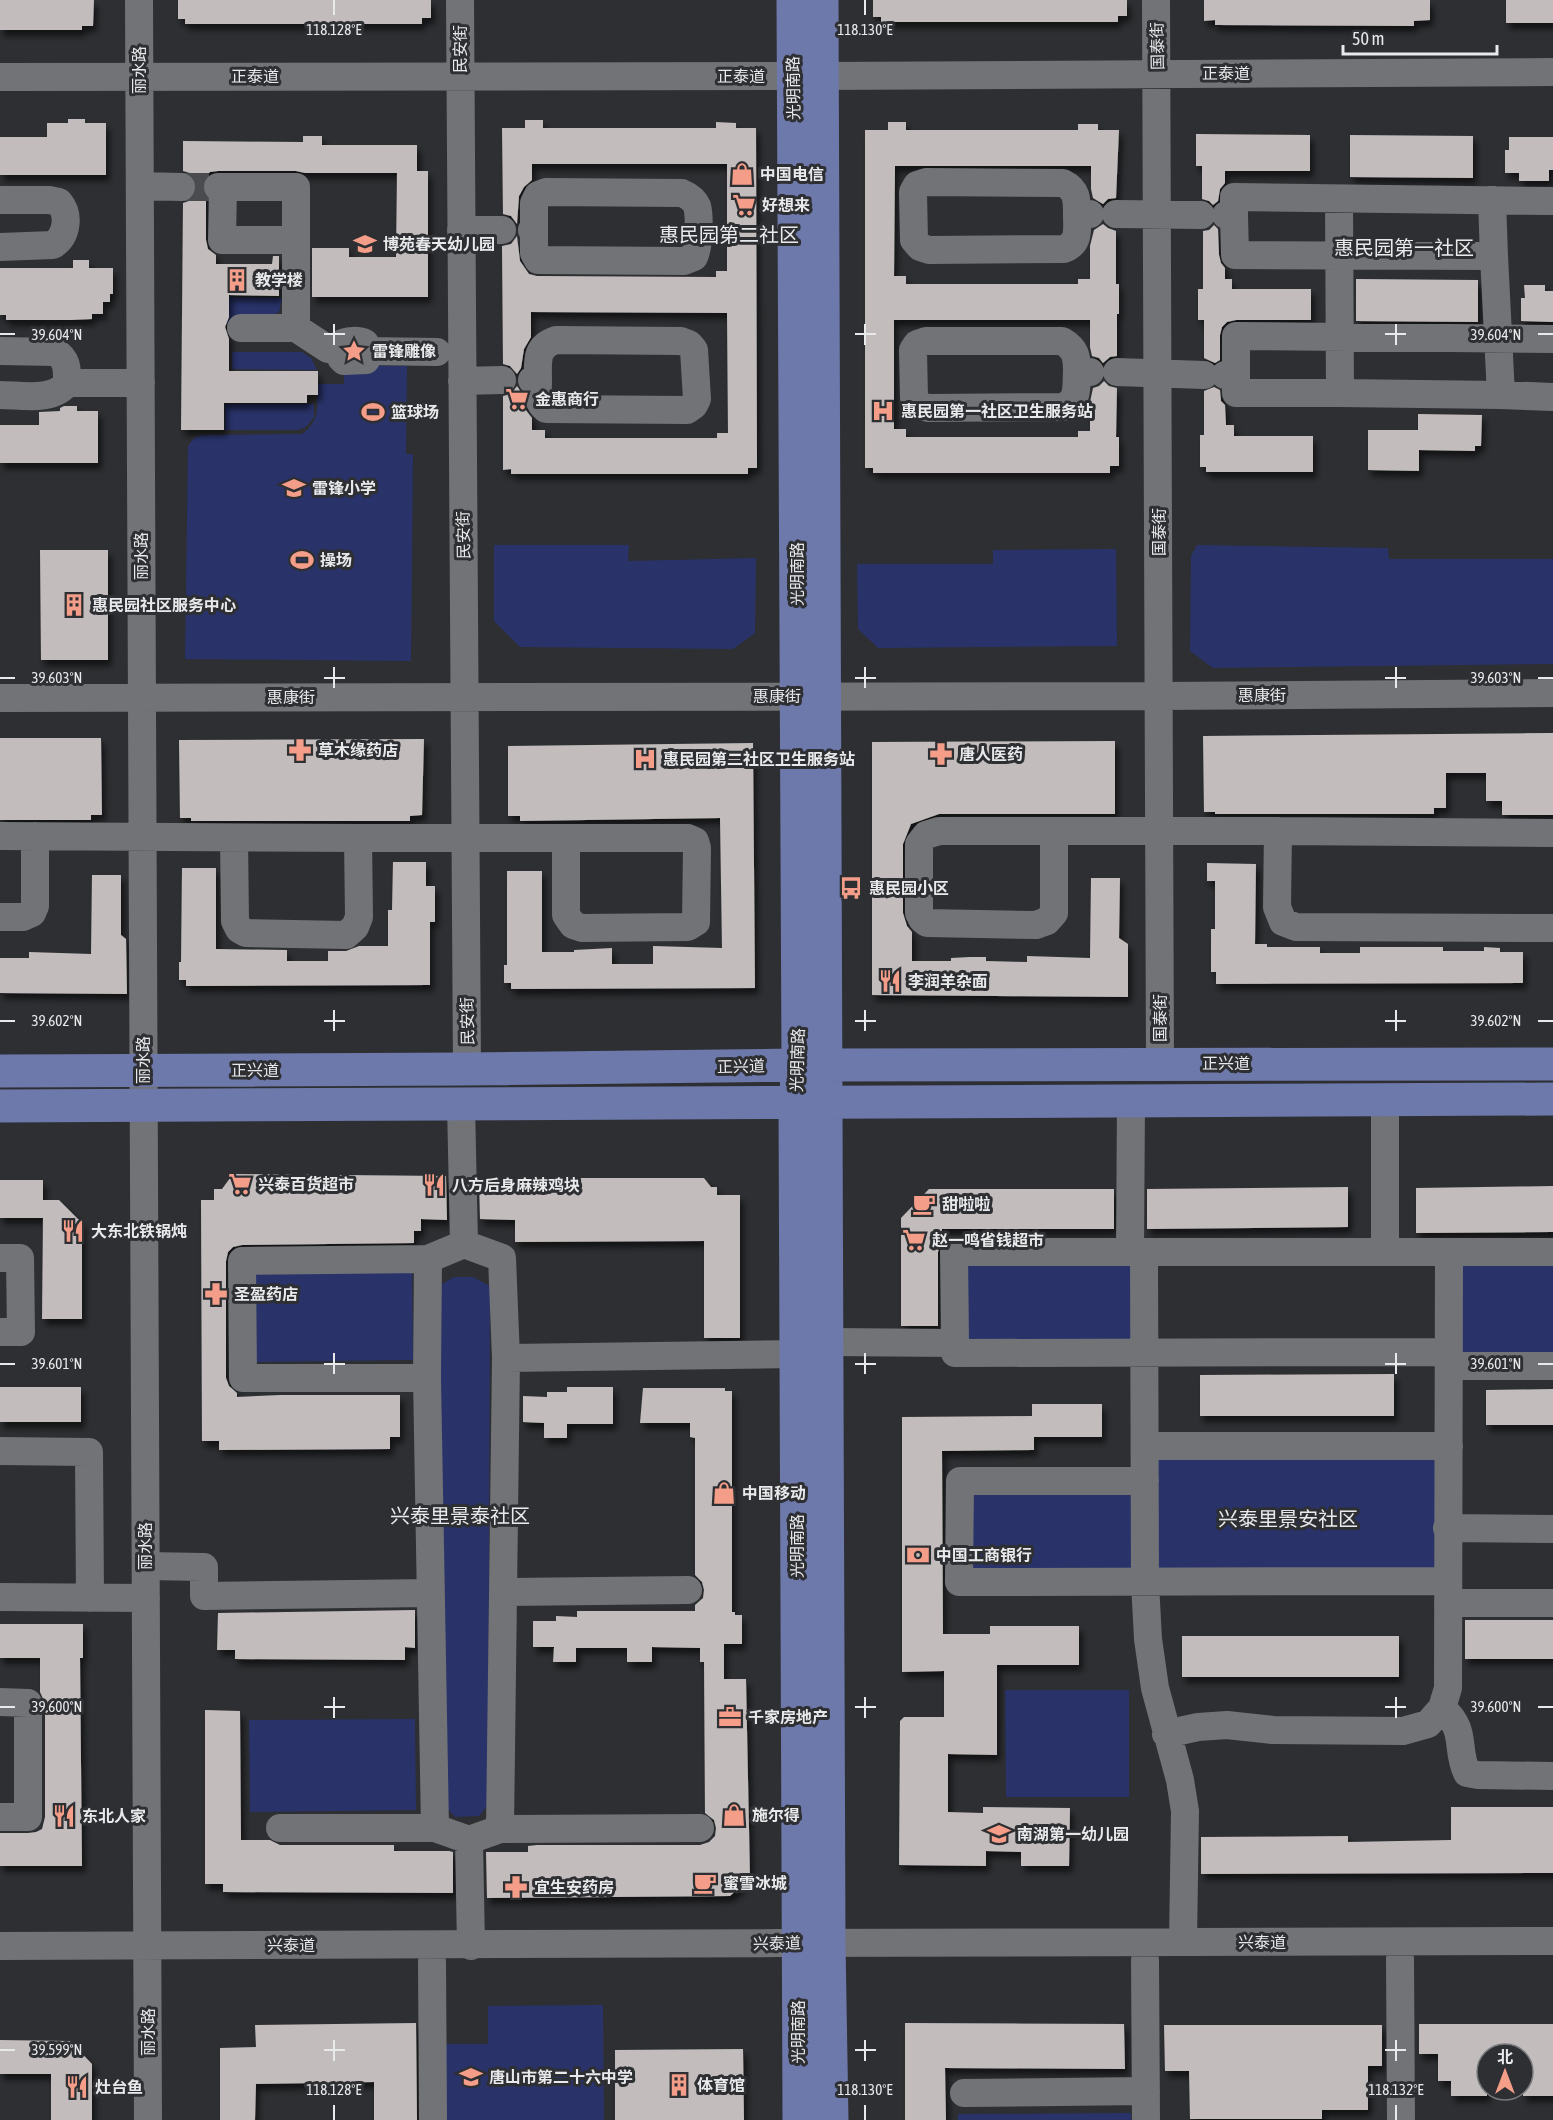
<svg xmlns="http://www.w3.org/2000/svg" width="1553" height="2120" viewBox="0 0 1553 2120" font-family="'Asap Condensed','Noto Sans SC',sans-serif">
<style>
.green{fill:#29336a}
.building{fill:#c2bdbc;filter:url(#shadow)}
.lines{fill:none;stroke-linecap:round;stroke-linejoin:round}
.minor-tunnel{stroke:#4a4b4e;stroke-width:28;stroke-dasharray:28 14;stroke-linecap:butt}
.minor{stroke:#727376;stroke-width:28}
.major{stroke:#6d78ab;stroke-width:33}
.ticks{fill:none;stroke:#e8e9eb;stroke-width:2}
.labels{text-anchor:middle;stroke-width:6;stroke-linejoin:round;paint-order:stroke}
.street-label{font-size:16px;fill:#e8e9eb;stroke:#2e2f32}
.poi-label{font-size:16px;font-weight:bold;fill:#e8e9eb;stroke:#2e2f32;text-anchor:start}
.quarter-label{font-size:20px;fill:#e8e9eb;stroke:#2e2f32}
.ticks-label{font-size:15px;text-anchor:middle;fill:#e8e9eb;stroke:#2e2f32;stroke-width:6;stroke-linejoin:round;paint-order:stroke}
</style>
<defs>
<filter id="shadow"><feDropShadow dx="3.5" dy="6" stdDeviation="3" flood-color="#0009"/></filter>
</defs>
<rect width="100%" height="100%" fill="#2e2f32"/>
<!-- green -->
<path class="green" d="M219,297L282,298L279,312C261,322 238,325 218,325Z
M232,352H302L311,358L317,370L232,369Z
M344,365L407,366L406,454H413L411,661L185,659L188,446L194,438L203,435L302,434C321,420 317,406 317,384H344Z
M225,404H314V417L306,427L298,430H225Z
M494,545H629L628,561L756,558L755,633L733,649L520,647L494,621Z
M1197,545L1388,548L1389,559H1553V664L1213,668L1190,651L1191,556Z
M1116,549L1117,646L878,648L858,629L857,564H993V550Z
M1454,1255H1553V1361H1454Z
M958,1256H1137L1138,1348L959,1349Z
M412,1268L413,1360L247,1362L246,1270Z
M454,1277H473L490,1286L488,1805L479,1816L455,1817L445,1806L439,1286Z
M1150,1450H1444V1579H1150Z
M965,1485H1141L1139,1578L964,1577Z
M1005,1690H1129V1797H1006Z
M415,1719L416,1810L250,1812L249,1720Z
M603,2005L604,2120H443L442,2044H488V2006Z
M1131,2113V2120H958V2114Z"/>
<!-- building -->
<path class="building" d="M0,0H94L93,26H82V30H0Z
M178,0H431V18H422V24H185V19H178Z
M873,0H1127V16H1118V22H881V17H873Z
M1204,0H1430V20L1414,21V26L1215,25V20L1204,21Z
M1506,0H1553V23H1506Z
M68,119H85V123H106V175H0V137H47V123H68Z
M525,120H543V128H716V122L736,123V128H756L757,468H748V474H511V469L503,470V396L511,394L517,386L521,392L525,409L532,418V430H545V438H717V433H728L727,313L531,312V337L524,349L521,368L517,374L510,366L503,364L502,246L511,244L517,236L520,261L529,274L537,276L716,277V271H727V164H532V180L524,187L519,196L517,224L511,216L503,214L502,128H525Z
M888,122H906V130H1078V124H1098V130H1119L1116,198L1108,199L1103,204L1093,198L1091,189V166H895L894,276H906V284H1078V279H1090V246L1094,230L1103,224L1108,228L1116,231V284H1119V314H1117V356L1110,357L1103,363L1099,358L1092,356L1090,347V320H894V429H906V437H1078V431H1090V402L1093,388L1099,386L1104,381L1109,386L1117,388L1116,437H1119V466H1110V473H873V468H865V130H888Z
M1196,134L1310,135V171H1225V183L1220,189L1218,201L1213,205L1209,201L1202,199V166H1196Z
M1350,135L1473,136V178L1350,177Z
M303,136H322V145H417V171H428V297H312V248H349V257H396L397,173H305L296,171H218L210,172L203,179L202,188L206,198V240L208,249L216,255V264H272L273,256H279V296L229,295V317L225,327L229,339V371H318V395H307V403H224V430H181L183,203L189,201L195,196L197,187L195,179L190,173L183,171V141L303,142Z
M1509,137H1553V170H1549V181H1519V173H1505V150H1509Z
M1214,225L1218,229L1219,255L1221,263L1225,268V279H1232V289H1311V320H1236L1227,322L1222,327L1220,335V360L1215,363L1204,358V320H1198V289H1203V231L1209,230Z
M73,260H89V268H113V294H110V302H103V314H92V319L71,320H6V315H0V268H73Z
M1356,279L1478,280V322L1356,321Z
M1524,285H1545V291H1553V322L1521,321V298H1525Z
M1214,387L1220,390L1221,401L1225,405L1226,425H1234V436H1313V472H1206V467H1200V435H1204V391Z
M64,406H77V411H98V463H0V425H39V412L60,411V408Z
M1418,414L1482,415L1481,446H1475V451L1419,450V471L1368,470V430H1418Z
M40,550H108V660H41Z
M1553,733V815H1502V801H1486V773H1446V808H1434V814H1215V812H1204L1203,736Z
M0,738H101L102,815H91V820H0Z
M424,739L422,815L410,816V821H191V818H180L179,740Z
M1115,741V814H939L911,824L903,844V913L907,926L912,932V961H951V958L970,957H986V961L1027,962V956L1090,958L1091,878H1120L1119,938L1128,944V997L872,995V742Z
M753,743L755,988L511,989V983H504V965H507V871H542V952H574V950L612,948V964H653V946L722,948L720,818L520,821V816H508V746Z
M393,862H426V886H435V922H430V985L186,986V980H179V962H181L182,868H216V949L287,950V961H328V951H346L359,946H388V910H392Z
M1207,863L1256,864L1255,944H1267V947H1320V953H1360V947H1443V951H1484V947L1500,948V952H1523V983L1216,984V972H1211V929H1215V881H1207Z
M92,875H121V935L126,939L127,994L0,993V958H29V952L91,954Z
M233,1174L446,1176L447,1220L421,1219V1231H414V1243L242,1245L233,1247L228,1252L226,1261V1378L229,1386L237,1393V1397L280,1395H400V1437H390V1449L219,1450V1441H202L201,1200H214V1189H222Z
M479,1178H704L711,1187H717V1195H740V1338H704V1241L515,1242V1220L480,1219Z
M0,1180H43V1200H59L82,1223V1319H42L43,1218H0Z
M1553,1186V1232L1416,1233V1188Z
M1348,1187V1227L1147,1229V1189Z
M929,1189H1114V1229H942V1241L938,1252V1326H901V1218Z
M1394,1374V1416H1200V1375Z
M0,1387H81V1422H0Z
M567,1387H613V1424H567V1438H544V1423L523,1422V1396L547,1397V1392H567Z
M643,1388H725V1391H732V1612H735V1615H742V1644H724V1679H746L750,1878L730,1896L487,1898L486,1852H528V1846L537,1845H700L709,1842L715,1836L716,1828L714,1820L705,1813L704,1662H700V1648L652,1647V1662H627V1648H576V1662H553L554,1647H533V1621H556V1616L577,1617V1611H695V1605L703,1598L704,1590L702,1582L695,1575V1438L690,1437V1423H640Z
M1553,1389V1425H1486V1390Z
M1032,1404H1102V1437H1034V1450L942,1451L943,1634H990V1626H1079V1665H997V1755L948,1754V1812L983,1813V1807L1070,1808L1069,1866H1021V1852L986,1851V1866L899,1865L900,1721L904,1717H944V1671L902,1672V1417L1032,1416Z
M415,1610V1648L405,1647V1660L235,1659V1650H217L218,1613Z
M1465,1620H1553V1659H1465Z
M0,1624H83V1658H80L82,1866H0V1833H28L36,1832L42,1829L45,1817V1703L40,1692V1658H0Z
M1182,1636H1399V1677H1182Z
M205,1710L240,1711L241,1840H270L280,1845H394V1851H449L453,1852V1893L223,1892V1884H205Z
M1451,1807H1553V1873L1201,1874V1837L1348,1836V1842L1451,1840Z
M416,2023L417,2120H374V2082L256,2084L255,2120H220V2048L256,2047L255,2025Z
M905,2023L1124,2024L1125,2069L945,2068L946,2120H905Z
M1419,2024H1553V2096H1523V2054H1487V2096H1451V2081H1438V2054H1419Z
M1164,2025H1382V2066H1368V2110H1322V2119H1190L1189,2071H1165Z
M0,2040L70,2041L92,2064V2120H51V2074H0Z
M743,2049L744,2120H615V2050Z"/>
<g class="lines">
<!-- minor-tunnel -->
<path class="minor-tunnel" d="M181,187H218"/>
<!-- minor -->
<path class="minor" d="M139,0L148,2120
M460,0L467,1069
M1156,0L1160,1063
M0,77L823,76L1553,72
M140,186L181,187
M218,187H296V328
M223,187L222,240H296
M0,200H49L59,202C70,215 67,236 53,245L0,247
M1492,200L1494,256
M1077,214C1077,229 1080,243 1064,249L929,250L920,247L914,240L913,192L917,185L926,182L1063,183C1077,190 1077,199 1077,214H1090
M1116,214L1201,215
M1226,215H1234L1235,255L1494,256L1501,395L1553,397
M1234,215V197L1553,201
M461,230H502
M532,230H534V203L538,195L546,192L682,193C689,196 694,199 697,206C700,217 699,247 694,257L684,261L538,260L534,253V230
M241,328H296L328,349L341,350
M0,351L55,352C68,359 67,370 67,383
M367,351L366,360L344,361L341,358V344C346,340 359,340 365,343L367,351L437,352
M1077,372C1076,387 1079,401 1063,407L929,408L919,406L914,398L913,350L917,344L926,341H1062C1076,349 1077,357 1077,372H1090
M1117,372L1204,375
M1225,375H1236V393H1340L1339,199
M1236,375V336L1553,339
M532,380H538C538,361 535,347 556,340L681,341L689,344L694,350L697,399L694,405L687,410L546,409C536,401 538,392 538,380
M462,381L502,380
M1340,393L1501,395
M0,395C21,395 53,402 67,383H141
M0,698L1159,696L1553,693
M1054,831V913L1047,921L1036,925L927,923L922,919L919,913V844L926,835L939,831H1278L1553,833
M1278,831L1277,907L1283,922L1296,927L1553,928
M0,836L358,838H688L695,841L697,848L696,922L688,927L582,928L573,925L566,915V838
M234,838L235,921L239,929L246,933L346,935L355,927L359,917L358,838
M0,917H23L32,913L35,906V836
M1385,1100V1252
M461,1104L464,1244L428,1259L427,1378L435,1828L469,1840L500,1829L506,1358L502,1258L464,1244
M1130,1252L1131,1100
M1144,1252L1145,1583L1148,1639L1155,1688L1180,1780L1185,1811L1183,1942
M0,1258H20L21,1332H0
M828,1342L955,1343L954,1252H1553
M955,1343V1353L1449,1352
M506,1358L796,1354
M1449,1366H1553
M427,1378H243L242,1261L428,1259
M1145,1446H1449
M0,1451L89,1452L90,1598
M1145,1481H960L959,1582L1448,1581
M1447,1528L1553,1529
M146,1566L204,1567V1596L430,1593
M503,1592L688,1590
M0,1597L146,1598
M1448,1603H1553
M0,1702L28,1703V1817H0
M1442,1708C1468,1731 1455,1747 1467,1773L1478,1775L1553,1776
M1166,1734L1198,1727L1227,1725L1273,1730L1403,1731L1428,1724L1442,1708L1448,1688L1449,1252
M280,1828H435
M500,1829L700,1828
M469,1840L471,1946
M0,1946C518,1944 1035,1942 1553,1941
M1400,1959L1401,2120
M1145,1960L1146,2120
M432,1962L433,2120
M964,2093L1146,2091"/>
<!-- major -->
<path class="major" d="M793,0L798,1065L795,1102L799,2120
M822,0L829,1942L832,2120
M0,1071L467,1069L798,1065L1553,1064
M0,1106L1553,1099"/>
</g>
<!-- ticks -->
<path class="ticks" d="M334,0V15M865,0V15M334,324V345M865,324V345M1396,324V345M0,334H15M324,334H345M855,334H876M1385,334H1406M1538,334H1553M334,667V688M865,667V688M1396,667V688M0,678H15M324,678H345M855,678H876M1385,678H1406M1538,678H1553M334,1010V1031M865,1010V1031M1396,1010V1031M0,1021H15M324,1021H345M855,1021H876M1385,1021H1406M1538,1021H1553M334,1353V1374M865,1353V1374M1396,1353V1374M0,1364H15M324,1364H345M855,1364H876M1385,1364H1406M1538,1364H1553M334,1697V1718M865,1697V1718M1396,1697V1718M0,1707H15M324,1707H345M855,1707H876M1385,1707H1406M1538,1707H1553M334,2040V2061M865,2040V2061M1396,2040V2061M0,2050H15M324,2050H345M855,2050H876M1385,2050H1406M334,2105V2120M865,2105V2120M1396,2105V2120"/>
<!-- icons -->
<defs>
<g id="shop-bare" transform="scale(1.8)"><path d="M-5-2.5h2.3a2.7 3.5 0 0 1 5.4 0H5L5.5 6h-11ZM-1.5-2.5h3a1.5 2.3 0 0 0-3 0Z" fill="#f49e8a" stroke="#2e2f32" stroke-width="2.5" paint-order="stroke"/></g>
<g id="supermarket-bare" transform="scale(1.8)"><path d="M-6-5.5h2.5l.6 2H6L4.5 2H-2.5L-4.4-4H-6ZM-1.5 3.2a1.3 1.3 0 1 0 .1 0ZM3 3.2a1.3 1.3 0 1 0 .1 0Z" fill="#f49e8a" stroke="#2e2f32" stroke-width="2.5" paint-order="stroke"/></g>
<g id="school-bare" transform="scale(1.8)"><path d="M0-5L7-2L0 1L-7-2ZM-4 1L0 2.5L4 1V4Q0 6-4 4Z" fill="#f49e8a" stroke="#2e2f32" stroke-width="2.5" paint-order="stroke"/></g>
<g id="building-bare" transform="scale(1.8)"><path d="M-4-6H4V6H1V3H-1V6H-4ZM-2.5-4.3h1.7v1.8h-1.7ZM.8-4.3h1.7v1.8H.8ZM-2.5-1h1.7V.8h-1.7ZM.8-1h1.7V.8H.8Z" fill="#f49e8a" stroke="#2e2f32" stroke-width="2.5" paint-order="stroke"/></g>
<g id="sight-bare" transform="scale(1.8)"><path d="M0-6L1.8-2.2L6-1.7L2.9 1.2L3.7 5.4L0 3.3L-3.7 5.4L-2.9 1.2L-6-1.7L-1.8-2.2Z" fill="#f49e8a" stroke="#2e2f32" stroke-width="2.5" paint-order="stroke"/></g>
<g id="hospital-bare" transform="scale(1.8)"><path d="M-5-5h3v3.5h4V-5h3V5h-3V1.5h-4V5h-3Z" fill="#f49e8a" stroke="#2e2f32" stroke-width="2.5" paint-order="stroke"/></g>
<g id="stadium-bare" transform="scale(1.8)"><path d="M0-5a6.5 5 0 1 0 0 10a6.5 5 0 1 0 0-10ZM-3.5-1.8h7v3.6h-7Z" fill="#f49e8a" stroke="#2e2f32" stroke-width="2.5" paint-order="stroke"/></g>
<g id="pharmacy-bare" transform="scale(1.8)"><path d="M-2-6h4v4h4v4h-4v4h-4v-4h-4v-4h4Z" fill="#f49e8a" stroke="#2e2f32" stroke-width="2.5" paint-order="stroke"/></g>
<g id="bus-bare" transform="scale(1.8)"><path d="M-5-6H5V4H4V6H2V4H-2V6H-4V4H-5ZM-3.5-4V0h7V-4ZM-3.5 1.2v1.5H-2V1.2ZM2 1.2v1.5H3.5V1.2Z" fill="#f49e8a" stroke="#2e2f32" stroke-width="2.5" paint-order="stroke"/></g>
<g id="restaurant-bare" transform="scale(1.8)"><path d="M-5-6h1v4h1v-4h1v4h1v-4h1v5L-1.5 .5V6h-2V.5L-5-1ZM5-6V6H3V1.5H1.5Q1.5-4 5-6Z" fill="#f49e8a" stroke="#2e2f32" stroke-width="2.5" paint-order="stroke"/></g>
<g id="cafe-bare" transform="scale(1.8)"><path d="M-5.5-4.5H6V0H3Q3 3.5 0 3.5H-2.5Q-5.5 3.5-5.5 0ZM3-3.2v2h1.7v-2ZM-6 4.5H4V6H-6Z" fill="#f49e8a" stroke="#2e2f32" stroke-width="2.5" paint-order="stroke"/></g>
<g id="bank-bare" transform="scale(1.8)"><path d="M-6-4H6V4H-6ZM0-2.3a2.3 2.3 0 1 0 0 4.6a2.3 2.3 0 1 0 0-4.6Z" fill="#f49e8a" stroke="#2e2f32" stroke-width="2.5" paint-order="stroke"/></g>
<g id="office-bare" transform="scale(1.8)"><path d="M-6-3h4V-5.5h4V-3h4V5H-6ZM-1-4.5V-3h2v-1.5ZM-6 0V1H6V0Z" fill="#f49e8a" stroke="#2e2f32" stroke-width="2.5" paint-order="stroke"/></g>
</defs>
<g fill-rule="evenodd">
<use href="#shop-bare" x="742" y="174"/>
<use href="#supermarket-bare" x="744" y="205"/>
<use href="#school-bare" x="365" y="244"/>
<use href="#building-bare" x="237" y="280"/>
<use href="#sight-bare" x="354" y="351"/>
<use href="#supermarket-bare" x="517" y="399"/>
<use href="#hospital-bare" x="883" y="411"/>
<use href="#stadium-bare" x="373" y="412"/>
<use href="#school-bare" x="294" y="488"/>
<use href="#stadium-bare" x="302" y="560"/>
<use href="#building-bare" x="74" y="605"/>
<use href="#pharmacy-bare" x="300" y="750"/>
<use href="#pharmacy-bare" x="941" y="754"/>
<use href="#hospital-bare" x="645" y="759"/>
<use href="#bus-bare" x="851" y="888"/>
<use href="#restaurant-bare" x="890" y="981"/>
<use href="#supermarket-bare" x="240" y="1184"/>
<use href="#restaurant-bare" x="434" y="1185"/>
<use href="#cafe-bare" x="924" y="1204"/>
<use href="#restaurant-bare" x="73" y="1231"/>
<use href="#supermarket-bare" x="914" y="1240"/>
<use href="#pharmacy-bare" x="216" y="1294"/>
<use href="#shop-bare" x="724" y="1493"/>
<use href="#bank-bare" x="918" y="1555"/>
<use href="#office-bare" x="730" y="1717"/>
<use href="#shop-bare" x="734" y="1815"/>
<use href="#restaurant-bare" x="64" y="1816"/>
<use href="#school-bare" x="999" y="1834"/>
<use href="#cafe-bare" x="705" y="1883"/>
<use href="#pharmacy-bare" x="516" y="1887"/>
<use href="#school-bare" x="471" y="2077"/>
<use href="#building-bare" x="679" y="2085"/>
<use href="#restaurant-bare" x="77" y="2087"/>
</g>
<g class="labels">
<!-- street labels -->
<g class="street-label">
<text transform="translate(1157 46) rotate(-91)" y="6">国泰街</text>
<text transform="translate(460 49) rotate(-90)" y="6">民安街</text>
<text transform="translate(139 70) rotate(-90)" y="6">丽水路</text>
<text x="1226" y="79">正泰道</text>
<text x="255" y="82">正泰道</text>
<text x="741" y="82">正泰道</text>
<text transform="translate(793 88) rotate(-91)" y="6">光明南路</text>
<text transform="translate(1159 532) rotate(-90)" y="6">国泰街</text>
<text transform="translate(463 535) rotate(-91)" y="6">民安街</text>
<text transform="translate(141 556) rotate(-90)" y="6">丽水路</text>
<text transform="translate(797 574) rotate(-90)" y="6">光明南路</text>
<text x="1262" y="701">惠康街</text>
<text x="777" y="702">惠康街</text>
<text x="291" y="703">惠康街</text>
<text transform="translate(1160 1018) rotate(-90)" y="6">国泰街</text>
<text transform="translate(467 1021) rotate(-91)" y="6">民安街</text>
<text transform="translate(143 1060) rotate(-90)" y="6">丽水路</text>
<text transform="translate(797 1060) rotate(-88)" y="6">光明南路</text>
<text x="1226" y="1069">正兴道</text>
<text transform="translate(741 1066) rotate(-1)" y="6">正兴道</text>
<text x="255" y="1076">正兴道</text>
<text transform="translate(145 1546) rotate(-90)" y="6">丽水路</text>
<text transform="translate(797 1546) rotate(-90)" y="6">光明南路</text>
<text x="1262" y="1948">兴泰道</text>
<text transform="translate(777 1943) rotate(-1)" y="6">兴泰道</text>
<text x="291" y="1951">兴泰道</text>
<text transform="translate(148 2032) rotate(-90)" y="6">丽水路</text>
<text transform="translate(798 2032) rotate(-90)" y="6">光明南路</text>
</g>
<!-- poi labels -->
<g class="poi-label">
<text x="760" y="180">中国电信</text>
<text x="762" y="211">好想来</text>
<text x="383" y="250">博苑春天幼儿园</text>
<text x="255" y="286">教学楼</text>
<text x="372" y="357">雷锋雕像</text>
<text x="535" y="405">金惠商行</text>
<text x="901" y="417">惠民园第一社区卫生服务站</text>
<text x="391" y="418">篮球场</text>
<text x="312" y="494">雷锋小学</text>
<text x="320" y="566">操场</text>
<text x="92" y="611">惠民园社区服务中心</text>
<text x="318" y="756">草木缘药店</text>
<text x="959" y="760">唐人医药</text>
<text x="663" y="765">惠民园第二社区卫生服务站</text>
<text x="869" y="894">惠民园小区</text>
<text x="908" y="987">李润羊杂面</text>
<text x="258" y="1190">兴泰百货超市</text>
<text x="452" y="1191">八方后身麻辣鸡块</text>
<text x="942" y="1210">甜啦啦</text>
<text x="91" y="1237">大东北铁锅炖</text>
<text x="932" y="1246">赵一鸣省钱超市</text>
<text x="234" y="1300">圣盈药店</text>
<text x="742" y="1499">中国移动</text>
<text x="936" y="1561">中国工商银行</text>
<text x="748" y="1723">千家房地产</text>
<text x="752" y="1821">施尔得</text>
<text x="82" y="1822">东北人家</text>
<text x="1017" y="1840">南湖第一幼儿园</text>
<text x="723" y="1889">蜜雪冰城</text>
<text x="534" y="1893">宜生安药房</text>
<text x="489" y="2083">唐山市第二十六中学</text>
<text x="697" y="2091">体育馆</text>
<text x="95" y="2093">灶台鱼</text>
</g>
<!-- quarter labels -->
<g class="quarter-label">
<text x="729" y="242">惠民园第二社区</text>
<text x="1404" y="255">惠民园第一社区</text>
<text x="460" y="1523">兴泰里景泰社区</text>
<text x="1288" y="1526">兴泰里景安社区</text>
</g>
</g>
<g class="ticks-label">
<text x="334" y="35">118.128°E</text>
<text x="865" y="35">118.130°E</text>
<text x="57" y="340">39.604°N</text>
<text x="1496" y="340">39.604°N</text>
<text x="57" y="683">39.603°N</text>
<text x="1496" y="683">39.603°N</text>
<text x="57" y="1026">39.602°N</text>
<text x="1496" y="1026">39.602°N</text>
<text x="57" y="1369">39.601°N</text>
<text x="1496" y="1369">39.601°N</text>
<text x="57" y="1712">39.600°N</text>
<text x="1496" y="1712">39.600°N</text>
<text x="57" y="2055">39.599°N</text>
<text x="334" y="2095">118.128°E</text>
<text x="865" y="2095">118.130°E</text>
<text x="1396" y="2095">118.132°E</text>
</g>
<!-- north arrow -->
<g transform="translate(1505 2072)"><circle r="28" fill="#2e2f32" stroke="#78797c" stroke-width="1.5"/>
<path d="M0-4.5L10 22L0 15L-10 22Z" fill="#f49e8a"/>
<text y="-9" font-size="16" font-weight="bold" text-anchor="middle" fill="#e8e9eb">北</text>
</g>
<!-- scale -->
<path d="M1343 45v9h154v-9" fill="none" stroke="#e8e9eb" stroke-width="3"/>
<text x="1352" y="45" font-size="18" fill="#e8e9eb" stroke="#2e2f32" stroke-width="4.5" paint-order="stroke">50 m</text>
</svg>
